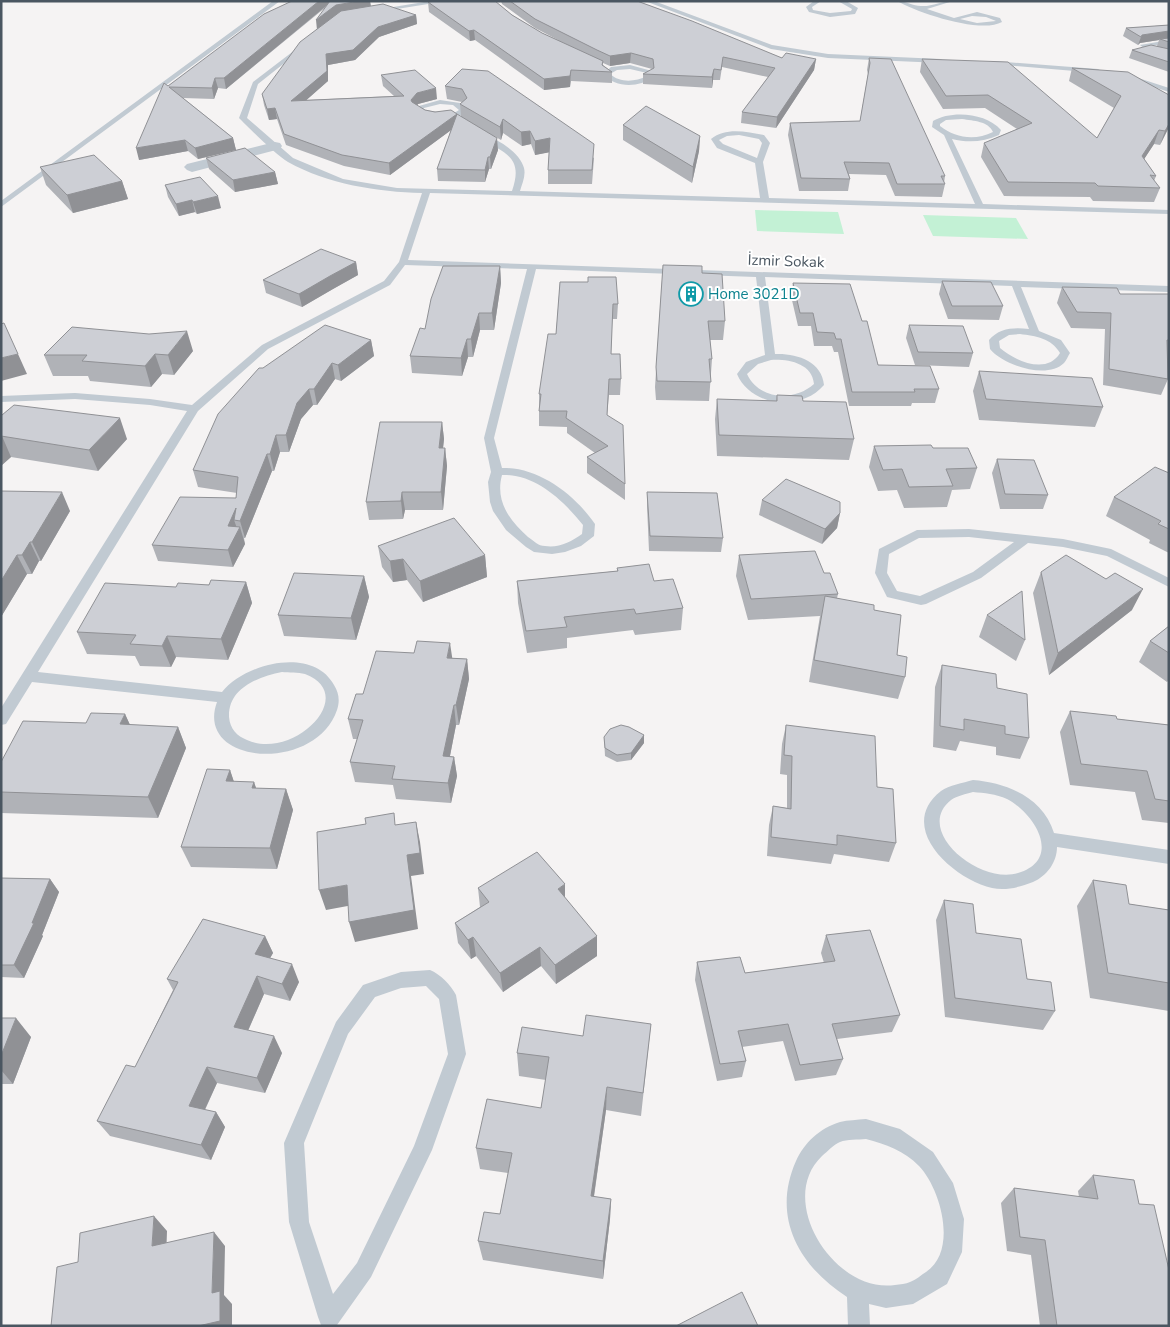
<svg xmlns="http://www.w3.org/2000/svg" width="1170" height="1327" viewBox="0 0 1170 1327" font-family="'Nunito Sans',sans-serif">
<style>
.green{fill:#c3f1d5}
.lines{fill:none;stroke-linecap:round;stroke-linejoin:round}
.lane{fill:#c1cad2;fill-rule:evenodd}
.street{fill:#c1cad2;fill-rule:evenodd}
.wall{fill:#b0b2b7}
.shaded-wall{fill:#909195}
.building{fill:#cdcfd5;stroke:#909195}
.labels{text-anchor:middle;stroke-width:4;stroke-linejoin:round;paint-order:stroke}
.far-street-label{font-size:15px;fill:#4a5661;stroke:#fff}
.far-culture-label{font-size:15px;fill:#0d838f;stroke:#fff;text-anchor:start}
</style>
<rect width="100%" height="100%" fill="#f5f3f3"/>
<!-- green -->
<path class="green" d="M755,210L838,212L844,234L757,231Z
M923,215L1016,218L1028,239L933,236Z"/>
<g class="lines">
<!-- lane -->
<path class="lane" d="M273,1H280L1,207V201Z
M430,1H447L378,12L375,10Z
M645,1H654L772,45L828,54L941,59L944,61L941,63L828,58L771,49Z
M814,1H821L812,7L813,10L830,13L851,11L852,9L838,1H846L858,8L855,14L830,17L809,12L806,7Z
M897,1C906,1 913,6 921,6C931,7 942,1 953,1L927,9L954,18L977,12L1000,18L1002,22C981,34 918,13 897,1ZM972,16L986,17L996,21L977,23L960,19Z
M1169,40V44L1148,46L1169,53V57L1147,51L1140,45Z
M304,43L306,46L258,84L247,118L293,158L343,179L397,188L512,191C524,157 505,153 480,138L479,136L483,134C497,139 520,152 524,168C526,176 522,184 520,191L760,198L755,163L717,148L711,139C726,127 746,132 764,135L770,143L763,162L769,198L975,204L944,135L932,127L933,121C952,110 986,113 1001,130L999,135C984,142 968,143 952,139L983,204L1169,210V214L430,193L408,260L1169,286V292L1021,287L1039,331L1061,340L1070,353C1068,356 1066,361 1064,363C1047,380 1003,365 990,349L989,340C999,328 1014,327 1029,329L1012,286L765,277L775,354C796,353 822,361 824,385C801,412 751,407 737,374L746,362L765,355L756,277L536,269L494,438L502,468C539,467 575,495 595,524L594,536L581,546L565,552L552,554L534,552L526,547L506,530L493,511L490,502L488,482L491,472L484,438L527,269L405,265L390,285L268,349L198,411L38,672L222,692C245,663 313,646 334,685C339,693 340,701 337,710C315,774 194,765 217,702L32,682L6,724L1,725V708L187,411L150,405L75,399L1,402V396L75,393L150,399L192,405L262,345L384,281L399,262L422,193C378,192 327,184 288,162C277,156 249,128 239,118L253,82ZM962,119C974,121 988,121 993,132C975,141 955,138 940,126V124L946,120ZM739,135L759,139L762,143L757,158L723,144L719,140L727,136ZM1020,334C1036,336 1051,338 1060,353C1047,375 1015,361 1000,348L999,341L1009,335ZM771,360C788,359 812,363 814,384C794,402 759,400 747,374L758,364ZM502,475C535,474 563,500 583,525L582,534C571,542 559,548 545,546C538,546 534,541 528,537C509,520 495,501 502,475ZM282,672C289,673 298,672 305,674C360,695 293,761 247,740C237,736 230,729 229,717C228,688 258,677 282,672Z
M993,61L1098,69L1101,71L1098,73L991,64V62Z
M630,65L652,71L653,77C639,88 615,88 603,74L611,67ZM630,69L647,73V76C635,82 620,83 610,74L617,70Z
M1129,75L1169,88V92L1127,78L1126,77Z
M440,100L460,103L466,111C453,124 427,125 414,112L419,106ZM440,104L453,105L459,110C448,118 433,120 422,112L424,108Z
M969,529L1063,539L1111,549L1169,578V587L1107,556L1063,547L1028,543L981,578L926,604L921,605L887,597L875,573L879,549L917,530ZM969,537L1014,542L973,572L920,596L897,591L887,573L889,554L919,538Z
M973,780C1007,783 1043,797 1054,833L1169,850V864L1057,847C1057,862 1047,876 1033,882C1020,887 1006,891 992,888C953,879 895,827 941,791C949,785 963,783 973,780ZM973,792C984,793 996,794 1007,799C1035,814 1063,859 1018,873C979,885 913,830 951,800C957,796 966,794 973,792Z
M430,970C440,974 451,985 456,995L466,1054L432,1150L371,1277L337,1325H321L318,1317L289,1222L284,1143L336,1022L363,985L401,972ZM426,986L439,999L448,1054L414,1146L357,1263L333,1294L309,1222L304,1143L348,1034L375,997L401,988Z
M866,1119L900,1129L933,1152L953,1183L964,1219L962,1252L947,1284L913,1304L886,1308L869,1304L870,1326H848L847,1297C799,1266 771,1217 796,1161C804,1143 820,1128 840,1122C848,1120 857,1120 866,1119ZM866,1139C885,1144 905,1151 919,1166C941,1189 958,1251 926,1272C921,1275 916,1280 910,1282C906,1284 900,1284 895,1285C835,1294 775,1201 822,1156C828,1151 833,1145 840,1142C847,1139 858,1140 866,1139Z"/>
<!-- street -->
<path class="street" d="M275,142L280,143L282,146L280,149L192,172L187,170L184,167L187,164Z"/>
</g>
<!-- wall -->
<path class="wall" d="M292,1H370L371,6L416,15L417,24L379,37L355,60L328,65V81L306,100L394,96L383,86L381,75L437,99L418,104L417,106L425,110L461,116L460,104L462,102L447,99L445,86L462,69L594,158L592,184H548V170L549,152L535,155L531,144L522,146L503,133L501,140L494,136L498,150L491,169H489L485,182L438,181L437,169L451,130L390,175L344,166L286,145L277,119L269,120L264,105L262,94L317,29L326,7L226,89L218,88L214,99L183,98L233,138L236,150L198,159L188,151L139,160L168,86Z
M501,1H637L782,58L816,59L814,70L776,128L741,123L742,112L768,77L722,67L720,80H713L712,88L643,84V74L652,69L630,63L610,66L603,63V65L612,72V83L571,81L570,87L544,90L475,40L470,41L429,12L428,2L512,15L542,33L560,41L535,28L502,4Z
M1169,25V72L1129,58L1132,50L1157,46L1159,40L1140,43L1138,45L1123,36L1126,28Z
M869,58L945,176L944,183L945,184L942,197L895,196L886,175L849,174L850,179L848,191H799L788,135L790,123L860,121L868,74L867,70Z
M922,59L1097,138L1114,108L1069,81L1072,68L1169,95V127L1160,145L1154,144L1144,159L1156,176L1154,181L1160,188L1154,202L1093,201L1090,197L1004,196L981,157L984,143L1017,129L985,108L943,109L920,72Z
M623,125L700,136L699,151L692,183L623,140Z
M206,158L275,172L278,184L235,192L209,169Z
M40,167L122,181L128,199L73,213L46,185Z
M165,185L221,208L197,214L195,212L179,216L168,197Z
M356,262L358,275L333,289L302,307L266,293L263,280Z
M663,265L702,273L725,321L723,340H710L712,359L709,401L656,400L655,387Z
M500,266L501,283L494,330H480L473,357H468L462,376L412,373L410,356L425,329Z
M942,281L1003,306L999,320L948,319L939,294Z
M560,282L618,304L617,319H612L611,354L621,379L620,395H609L607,415L625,484V500L587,473V457L595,453L567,433V427L539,426V394L556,334Z
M793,283L862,321L878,365L939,389L935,403H912L911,406H849L838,352H834L832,346H814L811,326H798L791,296Z
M1062,287L1120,294H1169V356H1168V379L1161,395L1103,385L1105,329L1071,328L1057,303Z
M909,325L973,353L969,367L915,365L906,338Z
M371,340L374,356L341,381L335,379L317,405H313L301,419L289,452H280L274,471H272L245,538H244L245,544L233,567L158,561L152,545L236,498L237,493L198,487L193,470L263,368Z
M193,351L174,375L162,374L151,387L90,381L88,376H53L44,355Z
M979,371L1103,407L1095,427L979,420L973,391Z
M777,395L803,401L854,439L849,460L717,456L715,419L717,399L776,401Z
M1,415L127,439L98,471L11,457L2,465H1Z
M442,422L444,439L443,448H445L447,466L443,510H405L403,519L369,520L366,502Z
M874,446L933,448L977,468L970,489L952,490L947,507L904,508L897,490L878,491L869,467Z
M997,459L1048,495L1043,509H1000L992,473Z
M1169,473V553L1149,543L1150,540L1106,516L1114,497Z
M1,491L70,511L41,561H39L32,574H27L1,617Z
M647,492L723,538L721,552L649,551L647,506Z
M762,500L840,513L837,528L822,544L759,515Z
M378,546L485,555L487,577L423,602L407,580L393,582L382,567Z
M739,555L824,573L838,594L837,598L874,610L897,655L905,677L898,699L809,682L820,616L748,620L736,576Z
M617,568L654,581L683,608L681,630L635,635L633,630L567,638V648L527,653L518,603L517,581L617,571Z
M1041,572L1106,579L1132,610L1049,675L1033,593Z
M364,576L369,597L356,640L284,636L278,615Z
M246,582L252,603L228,660L176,657L171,667L140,666L135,656L87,654L77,632L176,587Z
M987,615L1025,640L1016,661L979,637Z
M1169,626V680L1167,682L1139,662L1150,641Z
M452,658L467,659L469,679L459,725H456L450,756L454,757L457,776L451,803L396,799L393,785L355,782L350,762L357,739H353L348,719L363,694Z
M942,665L997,688L1029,738L1020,759L996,755V747L960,741L956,751L933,747L935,687Z
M1070,711L1117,719L1169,725V823L1142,820L1135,792L1070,785L1060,732Z
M125,714L130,725L178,727L186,748L158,818L1,813V762L86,723Z
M786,725L877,787L896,843L889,862L834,854L831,864L767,856L769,825L773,806L787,808V775L780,774L782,744Z
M644,735V743L631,760L617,762L605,756L604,737Z
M230,770L234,782H254L256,788L286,789L293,810L277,869L191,867L181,847Z
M1,878L50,879L59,892L42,935L43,936L24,978L1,977Z
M1093,880L1129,904L1169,910V1011L1090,998L1077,906Z
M478,888L565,899L597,936V956L556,984L541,966L503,992L476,956L471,959L458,943L455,923L480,907Z
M944,900L976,933L1027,979L1055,1011L1043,1030L945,1017L936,920Z
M826,935L900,1015L892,1032L837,1039L843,1059L836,1075L795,1081L783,1041L742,1047L746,1061L742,1077L717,1081L695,980L697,962L745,973L824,963L821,953Z
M265,936L273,953L270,958L299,982L290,1001L264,994L248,1031L282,1053L265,1093L217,1083L205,1110L216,1112L225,1127L211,1160L110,1136L97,1121L135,1067L173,990L167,979Z
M1,1018L31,1037L13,1084H1Z
M651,1024L641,1116L606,1110L594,1197L611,1199L610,1219L603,1279L483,1260L478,1241L500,1214L508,1173L480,1169L476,1148L541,1108L546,1080L519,1076L517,1053L583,1036Z
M1093,1175L1139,1204L1169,1326H1040L1031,1255L1007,1251L1001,1203L1014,1188L1079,1197L1078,1191Z"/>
<!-- shaded-wall -->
<path class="shaded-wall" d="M319,1H332L226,89L224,78Z
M360,1H370L371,9L317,30L316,20L336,5Z
M416,15L417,24L379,37L355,60L328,65V81L293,112L291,101L326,54L378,27Z
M474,30L475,40L470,41L469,31Z
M1169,31V39H1160L1159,40L1140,43L1138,45L1141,37L1142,35Z
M631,53L630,63L610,66V56Z
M816,59L814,70L776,128L777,117Z
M714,69L713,80L712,88V77Z
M571,70L570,87L544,90V79Z
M215,78L218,88L214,99L212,88Z
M436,88L437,99L418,104L413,111L411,100L417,93Z
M275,108L277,119L269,120L267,109Z
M457,114L458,125L390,175L389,163Z
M503,119V133L501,140L500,127Z
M1169,124V127L1160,145L1165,131Z
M1159,130L1154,144L1137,170L1142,156Z
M530,131L531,144L522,146L521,132Z
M700,136L699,151L692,183L693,167Z
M233,138L236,150L198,159L195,148Z
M497,138L498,150L491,169L490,157Z
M550,138L551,152L535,155V141Z
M185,140L188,151L139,160L136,148Z
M488,157L489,169L485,182V170Z
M275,172L278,184L235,192L233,180Z
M122,181L128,199L73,213L67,195Z
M218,196L221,208L197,214L193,202Z
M192,200L195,212L179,216L176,204Z
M356,262L358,275L333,289L302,307L299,294L330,276Z
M500,266L501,283L494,330L492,313Z
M479,313L480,330L473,357L471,339Z
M187,331L193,351L174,375L168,355Z
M467,339L468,357L462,376L461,358Z
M371,340L374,356L341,381L338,365Z
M18,354L27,374L1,381V358Z
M155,354L162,374L151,387L145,366Z
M332,363L335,379L317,405L314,389Z
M309,389L313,405L301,419L289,452L286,435L297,403Z
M120,418L127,439L98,471L89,450Z
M442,422L444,439L441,466L439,448Z
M276,435L280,452L274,471L270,454Z
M1,436H2L11,457L2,465L1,463Z
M445,448L447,466L443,510L441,492Z
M267,454L272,471L245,538L240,521Z
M62,492L70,511L41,561L32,542Z
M402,492L405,510L403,519L401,501Z
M236,508L234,520L238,531L240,527L245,544L233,567L228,550V526Z
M840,513L837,528L822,544L825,529Z
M30,542L39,561L32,574L22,555Z
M17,555L27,574L1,617V581Z
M485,555L487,577L423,602L420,581Z
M403,559L407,580L393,582L390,561Z
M364,576L369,597L356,640L351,618Z
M246,582L252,603L228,660L221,639Z
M1143,589L1132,610L1049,675L1058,653Z
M167,636L176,657L171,667L162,646Z
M450,643L453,663L447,658Z
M467,659L469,679L459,725L456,705Z
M454,705L456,725L446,776L443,756Z
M125,714L135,736L120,724Z
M178,727L186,748L158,818L148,797Z
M644,735V743L631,760V753Z
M454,757L457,776L451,803L448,783Z
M230,770L237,791L226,781Z
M254,782L261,803L252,788Z
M286,789L293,810L277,869L270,848Z
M416,822L420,842L424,874L411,876L418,929L355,942L349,922L407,855Z
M50,879L59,892L42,935L43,936L24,978L14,965Z
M565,884V905L558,889Z
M347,885L353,905L326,910L319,890Z
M265,936L273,953L262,972L255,954Z
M597,936V956L556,984L555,965Z
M473,937L476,956L471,959L468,940Z
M540,947L541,966L503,992L500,973Z
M292,964L299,982L290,1001L282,984Z
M257,976L264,994L242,1044L234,1027Z
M16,1018L31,1037L13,1084L1,1070V1056Z
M274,1036L282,1053L265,1093L257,1078Z
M207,1067L217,1083L199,1122L189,1106Z
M607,1087L606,1110L591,1216V1196Z
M216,1112L225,1127L211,1160L201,1145Z
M611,1199L610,1219L603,1279V1261Z
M154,1216L167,1231L166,1260L152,1246Z
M214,1232L225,1246L224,1295L232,1304V1326H198L212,1293Z"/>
<!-- building -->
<path class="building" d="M292,1H319L224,78H215L212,88L169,87L233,138L195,148L185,140L136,148L164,83L168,86L264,14Z
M330,1H360L336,5L316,20Z
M436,1H495L512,15L542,33L603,61L602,65L612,72L571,70L570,76L544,79L474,30L469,31L428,2Z
M510,1H637L692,21L782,58L786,53L816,59L777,117L742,112L775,68L723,57L721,70L714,69L712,77L643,74L654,68L653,59L631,53L610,56L597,50L535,19Z
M383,4L416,15L378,27L353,50L326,54L327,71L291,101L404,96L381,75L415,70L436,88L417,93L411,100L412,102L425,110L435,112L451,110L457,114L389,163L342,155L284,134L275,108L267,109L262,94L300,42L341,11Z
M1169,25V31L1142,35L1141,37L1126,28Z
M1169,38V42L1160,39Z
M1151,45L1169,49V62L1132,50Z
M869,58L891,59L945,176H941L945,184H897L889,163L844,162L850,179L801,178L790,123L860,121L870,63Z
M922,59L1008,62L1097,138L1121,96L1072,68L1128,72L1142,80L1169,95V124L1165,131L1159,130L1142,156L1156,176L1150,175L1160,188L1098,186L1095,183L1008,182L984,143L1032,123L988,95L946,96Z
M462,69L488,71L594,144L592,170H548L550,138L535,141L530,131L521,132L503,119L500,127L460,104L467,98L462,89L445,86Z
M646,106L700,136L693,167L623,125Z
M457,114L497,138L490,157H488L485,170L437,169Z
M245,148L275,172L233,180L206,158Z
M94,155L122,181L67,195L40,167Z
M200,177L218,196L193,202L192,200L176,204L165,185Z
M321,249L356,262L330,276L299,294L263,280Z
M663,265L702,266V273L722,274L725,321H708L712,359H709L711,382L657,381L656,367Z
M443,266H500L492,313H479L471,339H467L461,358L410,356L420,328L425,329L431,299Z
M588,277H616L618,304H613L611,354H620L621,379H609L607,415L623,425L625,484L587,457L608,446L566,418L567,411H539L541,394H539L548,334H556L560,282H588Z
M942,281L991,282L1003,306H952Z
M793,283L850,284L862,321H867L878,365L930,366L939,389H914L915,392H852L841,339H836L834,333L817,332L813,313H800Z
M1062,287L1117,288L1120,294H1169V340H1167L1168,379L1109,369L1111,313L1077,312Z
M4,323L18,354L1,358V324Z
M325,325L371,340L338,365L332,363L314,389H309L297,403L286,435H276L270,454H267L240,521L234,520L236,508L228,526L240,527L228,550L152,545L180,497L236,498L238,477L193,470L218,414L259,368H263Z
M909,325L963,326L973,353L918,352Z
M72,327L149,334L187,331L168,355L155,354L145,366L82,361L87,355H44Z
M979,371L1092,378L1103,407L986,399Z
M777,395L802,396L803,401L846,402L854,439L719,435L717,399L777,401Z
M14,405L120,418L89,450L1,436V415H2Z
M380,422H442L439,448H445L441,492H402L401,501L366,502Z
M931,445L933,448H968L977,468L946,469L953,486L909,487L902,469L883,470L874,446Z
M997,459L1034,460L1048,495L1005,494Z
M1155,467L1169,473V529L1158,524L1161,521L1114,497Z
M786,479L840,502V513L825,529L762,500Z
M1,491L62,492L32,542H30L22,555H17L1,581Z
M647,492L717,493L723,538L650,536Z
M454,518L485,555L420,581L403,559L390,561L378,546Z
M815,551L824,573H830L838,594L751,599L739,555Z
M1066,555L1106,579L1115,573L1143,589L1058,653L1041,572Z
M649,564L654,581L673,579L683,608L636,614L634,609L564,617L567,627L526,631L517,581L618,571L617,568Z
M294,573L364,576L351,618L278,615Z
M211,580L246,582L221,639L167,636L162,646L130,644L136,635L77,632L105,583L176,587L178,583L209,585Z
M1022,591L1025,640L987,615Z
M825,596L874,605V610L901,615L897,655L907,657L905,677L814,660Z
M1169,626V653L1150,641Z
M417,641L450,643L447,658L467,659L456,705H454L443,756L454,757L448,783L392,779L395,766L350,762L363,720L348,719L356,694H363L376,651L414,653Z
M942,665L996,674L997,688L1027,694L1029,738L1005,734V726L964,719V730L940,726Z
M1070,711L1116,716L1117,719L1169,725V801L1155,799L1147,771L1081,764Z
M91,713L125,714L120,724L178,727L148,797L1,792V762L23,721L86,723Z
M621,725L629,727L644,735L631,753L617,755L605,748L604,737L610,729Z
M786,725L875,736L877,787L893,789L896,843L837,835V845L771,837L773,806L791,809L792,756L784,755Z
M207,769L230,770L226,781L254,782L252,788L286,789L270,848L181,847Z
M394,813L395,825L416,822L420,853L407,855L414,910L349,922L347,885L319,890L317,832L366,824L365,818Z
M537,852L565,884L558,889L597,936L555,965L540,947L500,973L473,937L468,940L455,923L489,902L478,888Z
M1,878L50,879L32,923H34L14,965H1Z
M1093,880L1126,885L1129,904L1169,910V983L1108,973Z
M944,900L973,904L976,933L1021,939L1027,979L1051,982L1055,1011L955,998Z
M203,919L265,936L255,954L292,964L282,984L257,976L234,1027L274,1036L257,1078L207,1067L189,1106L216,1112L201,1145L97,1121L126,1065L135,1067L178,982L167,979Z
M870,930L900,1015L832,1024L843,1059L800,1065L788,1024L738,1031L746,1061L720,1064L697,962L740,957L745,973L835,961L826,935Z
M586,1015L651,1024L643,1093L607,1087L591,1196L611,1199L603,1261L478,1241L484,1212L500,1214L512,1153L476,1148L487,1099L541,1108L549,1057L517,1053L522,1027L583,1036Z
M1,1018H16L1,1056Z
M1093,1175L1134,1180L1139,1204L1154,1205L1169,1270V1326H1057L1045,1240L1020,1237L1014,1188L1098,1199Z
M154,1216L152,1246L214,1232L212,1293L220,1291V1321L198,1326H51L57,1267L78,1262L80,1233Z
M742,1292L758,1326H676Z"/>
<!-- icons -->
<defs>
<g id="building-ring" transform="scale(1.25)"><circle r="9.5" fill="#fff" stroke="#0f9aa8" stroke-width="1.5"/><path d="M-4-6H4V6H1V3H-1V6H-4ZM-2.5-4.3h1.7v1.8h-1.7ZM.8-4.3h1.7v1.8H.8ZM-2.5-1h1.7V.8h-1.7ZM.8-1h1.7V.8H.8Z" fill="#0f9aa8"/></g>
</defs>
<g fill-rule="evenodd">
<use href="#building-ring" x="691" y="294"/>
</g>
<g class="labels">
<!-- far-street labels -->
<g class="far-street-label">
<text transform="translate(786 261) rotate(2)" y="5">İzmir Sokak</text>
</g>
<!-- far-culture labels -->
<g class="far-culture-label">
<text x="708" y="299">Home 3021D</text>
</g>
</g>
<!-- border -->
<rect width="1170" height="1327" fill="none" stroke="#4a5661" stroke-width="5"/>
</svg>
